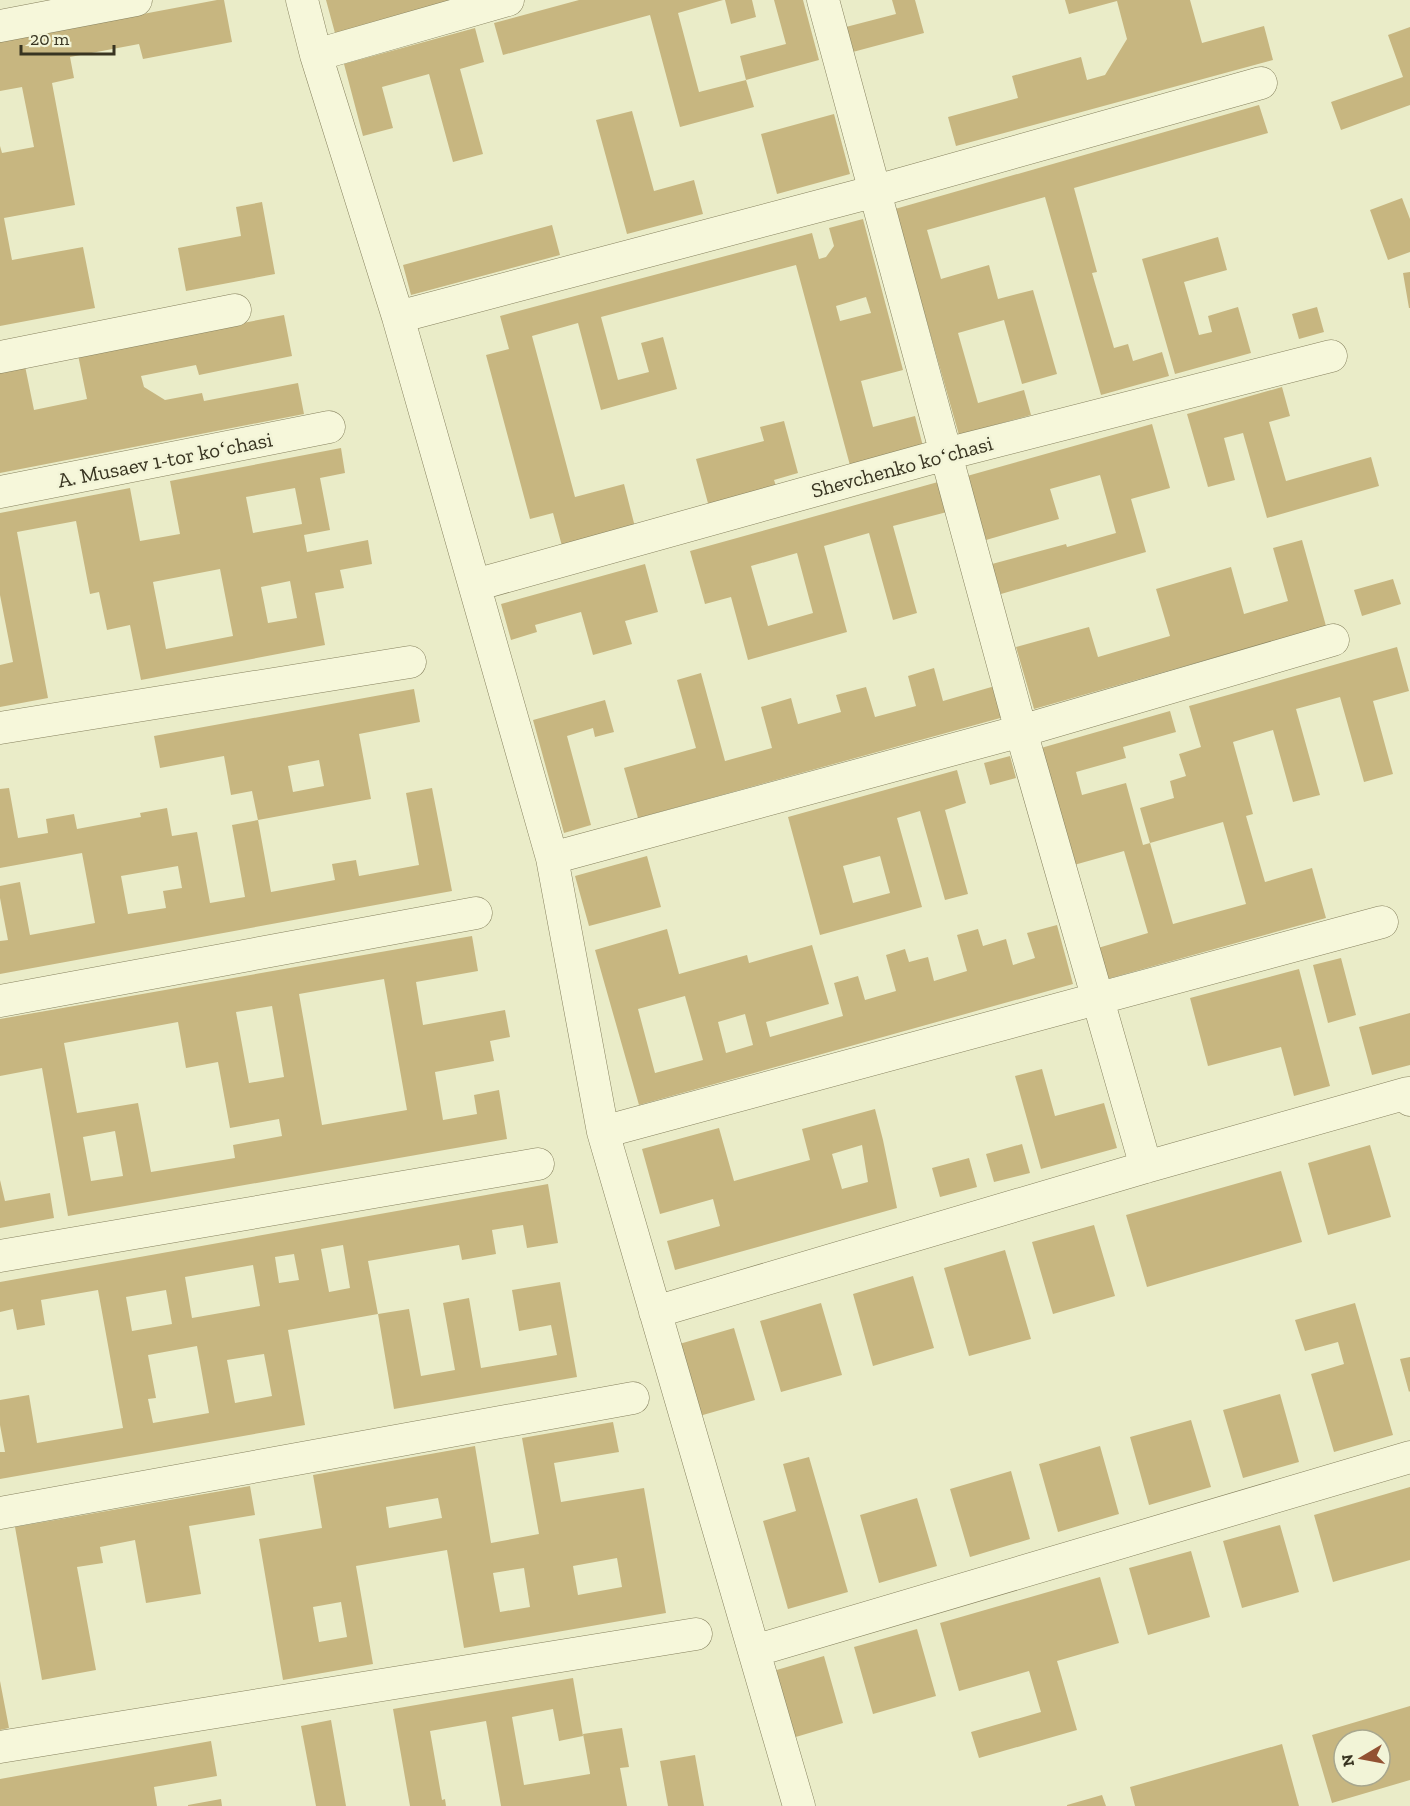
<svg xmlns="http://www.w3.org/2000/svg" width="1410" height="1806" viewBox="0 0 1410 1806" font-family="'Zilla Slab',serif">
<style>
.building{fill:#c7b680;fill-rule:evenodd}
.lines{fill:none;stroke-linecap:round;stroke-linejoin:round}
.minor-casing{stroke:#86815e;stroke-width:33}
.minor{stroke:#f6f7da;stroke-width:32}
.labels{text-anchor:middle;stroke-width:5;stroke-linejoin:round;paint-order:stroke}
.street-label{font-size:21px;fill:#383421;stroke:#f2f4d7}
</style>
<rect width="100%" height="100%" fill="#eaecc8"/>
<!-- building -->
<path class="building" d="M217,0H224L232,42L143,59L139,44L70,57L74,78L52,83L75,205L4,218L12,260L83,247L95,308L0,326V146L2,153L34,147L22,87L0,91V41Z
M326,0H450V1L335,33Z
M579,0H723L678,13L699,92L746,80L740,56L786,44L774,0H803L819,60L746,80L754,107L680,127L650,15L503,55L494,23Z
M725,0H752L756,17L731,24Z
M892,0H915L924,33L849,53L842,28L896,14Z
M1065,0H1190L1202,43L1264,26L1273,60L956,146L948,117L1018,98L1012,76L1081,57L1087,80L1105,75L1127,39L1117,1L1069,14Z
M1410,27V105L1341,130L1331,102L1403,77L1388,35Z
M475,28L484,62L460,69L483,154L453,162L429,74L382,87L393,128L363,136L344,64Z
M1259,105L1268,133L1074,188L1097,272L1092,273L1114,348L1128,344L1133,361L1162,352L1169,376L1101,395L1045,197L927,230L941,279L989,265L998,299L1033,290L1057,374L1022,384L1004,320L958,333L978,403L1024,390L1031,415L959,435L895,209Z
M632,111L654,191L694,180L703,214L627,234L596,120Z
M834,114L850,174L777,194L761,134Z
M1402,198L1410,219V252L1388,260L1370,210Z
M262,202L275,274L186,291L178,248L241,236L236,207Z
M863,219L903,370L861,381L873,427L915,416L924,450L851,469L796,265L601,317L618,380L649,372L641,343L663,337L677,389L601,410L578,323L532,336L575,497L624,484L635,527L562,546L553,513L530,519L486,355L509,349L500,316L812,233L819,259L826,257L834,246L829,228ZM866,297L871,313L840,321L836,306Z
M552,225L560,255L411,295L403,265Z
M1218,237L1227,270L1184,282L1199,335L1212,332L1208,316L1238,307L1251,353L1175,374L1142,259Z
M1410,272V308H1409L1403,273Z
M1317,307L1324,332L1299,339L1292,314Z
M284,315L292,356L199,375L196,365L141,376L144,387L165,400L202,393L204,401L298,383L304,414L0,473V371L25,366L34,410L87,399L78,355Z
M1282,387L1290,416L1269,422L1286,481L1371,457L1379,486L1267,518L1243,433L1224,438L1235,480L1208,487L1187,414Z
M784,421L798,473L774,480L777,489L709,507L696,459L764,441L760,427Z
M1152,424L1170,488L1131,499L1146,552L1001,594L992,564L1066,544L1067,547L1116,533L1100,475L1050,489L1059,519L986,540L967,476Z
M341,448L345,473L320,478L330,530L304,535L307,552L368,540L372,564L340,570L344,588L315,593L325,645L141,680L130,625L107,630L99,592L90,594L76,521L17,532L48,698L0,707V665L13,662L0,595V513L130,488L140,541L180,534L170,481ZM295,488L302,524L253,533L246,497ZM220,569L233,636L166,649L153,582ZM290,581L297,618L268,623L261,587Z
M938,482L947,512L893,526L917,613L893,620L869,533L824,546L847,632L748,660L731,597L705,604L690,551ZM797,553L813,613L768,626L751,566Z
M1302,540L1326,626L1034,709L1016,647L1089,627L1098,657L1170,636L1156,589L1231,567L1244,614L1288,601L1273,548Z
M645,564L658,612L625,621L632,644L593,655L581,612L535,625L537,632L511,640L501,604Z
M1393,579L1401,604L1362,616L1354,590Z
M1397,647L1409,691L1373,701L1393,774L1364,782L1340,697L1296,709L1320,795L1293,802L1273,730L1233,742L1253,814L1246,816L1265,882L1312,868L1326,918L1107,979L1098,948L1148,933L1124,851L1074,865L1041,748L1170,711L1176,732L1123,747L1126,758L1076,772L1082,795L1126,783L1143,845L1150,843L1173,924L1246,904L1223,822L1150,843L1140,808L1174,798L1170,781L1186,776L1179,754L1201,747L1189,706Z
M934,668L943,701L995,686L1004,717L638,818L624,768L696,748L677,680L701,673L725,761L772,748L761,707L791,698L798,724L841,712L836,695L866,687L875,717L916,706L908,676Z
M414,689L420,722L359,734L371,799L258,820L271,892L335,880L332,864L356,860L359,876L419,865L406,793L432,788L452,891L0,974V941L8,940L0,898V886L20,882L30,935L95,923L82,853L0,868V789L9,788L18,838L48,833L46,819L74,814L77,829L141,817L140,813L167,808L172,836L197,832L210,903L245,897L232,825L258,820L252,791L231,795L224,756L160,768L154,736ZM319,760L324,786L293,792L288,766ZM178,866L182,888L163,891L166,908L128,914L121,876Z
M605,700L614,732L595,737L593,728L567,736L591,825L564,833L533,720Z
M1010,756L1016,778L990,785L984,763Z
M957,770L966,803L945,810L968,894L945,900L920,811L897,818L922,907L820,935L788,817ZM880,856L890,893L853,903L843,866Z
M647,856L661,907L589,926L575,876Z
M1057,925L1073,984L639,1105L595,950L667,929L679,974L747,955L749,963L812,945L829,1004L766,1022L770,1037L843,1016L834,983L858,976L865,1000L896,991L886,955L905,949L909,962L928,957L934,981L967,971L957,935L978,929L983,946L1006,939L1013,965L1035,958L1027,933ZM685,996L703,1060L655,1073L638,1009ZM745,1014L753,1045L726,1053L718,1022Z
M472,936L478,971L416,982L423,1025L505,1010L510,1037L490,1041L494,1061L435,1072L443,1120L477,1114L474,1095L499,1090L507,1139L68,1216L42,1068L0,1076V1019ZM384,979L407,1110L322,1125L299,994ZM272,1006L284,1077L249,1083L236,1012ZM178,1022L186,1068L218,1062L230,1128L279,1119L282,1136L233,1145L235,1158L151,1172L138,1103L77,1113L64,1043ZM115,1131L123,1176L91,1181L83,1137Z
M1341,958L1356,1015L1328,1023L1313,965Z
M1299,969L1330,1086L1294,1096L1281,1047L1208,1066L1190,998Z
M1410,1013V1065L1372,1075L1359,1027Z
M1042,1069L1055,1116L1104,1103L1117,1148L1041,1169L1015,1076Z
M875,1109L883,1140L897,1208L675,1270L667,1241L720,1226L713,1199L660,1214L642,1149L719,1128L734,1181L810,1160L802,1129ZM862,1145L868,1182L842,1189L832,1154Z
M1022,1144L1030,1173L994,1182L986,1154Z
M1370,1145L1391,1217L1328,1235L1308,1163Z
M969,1158L977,1187L940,1197L932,1168Z
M1281,1171L1302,1242L1147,1287L1126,1215Z
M0,1180L5,1201L50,1193L54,1218L0,1228Z
M548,1184L558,1243L527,1248L523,1225L492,1230L496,1254L462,1260L459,1245L368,1261L378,1314L288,1330L305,1425L0,1479V1452H5L0,1425V1400L29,1395L37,1443L123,1428L98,1290L41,1300L45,1325L17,1330L13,1309L0,1312V1282ZM343,1245L350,1288L329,1292L321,1249ZM294,1254L299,1280L279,1283L275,1257ZM253,1265L260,1306L192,1318L185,1277ZM166,1290L172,1324L132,1331L126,1297ZM197,1346L209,1413L153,1423L148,1399L156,1398L148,1355ZM264,1354L272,1396L235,1403L227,1360Z
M1094,1225L1115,1296L1053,1314L1032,1242Z
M1005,1250L1031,1339L969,1356L944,1268Z
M913,1276L934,1348L873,1366L853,1294Z
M560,1282L577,1377L394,1409L378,1314L409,1309L421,1376L455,1370L443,1303L469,1298L481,1368L557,1355L551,1325L519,1331L512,1290Z
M821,1303L842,1375L781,1392L760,1321Z
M1355,1303L1393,1435L1334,1452L1311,1374L1344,1364L1338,1342L1305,1351L1295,1320Z
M734,1328L755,1400L696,1417L676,1345Z
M1410,1357V1391L1409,1392L1400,1359Z
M1280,1394L1299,1462L1243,1478L1223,1410Z
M1191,1420L1211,1487L1149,1505L1130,1437Z
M613,1422L619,1452L554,1463L561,1502L644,1488L666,1613L464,1648L447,1550L356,1566L373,1664L283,1680L259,1539L322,1528L313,1475L475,1446L491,1543L539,1534L522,1438ZM438,1498L442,1518L389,1528L386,1507ZM617,1558L622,1587L578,1595L573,1566ZM524,1568L530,1607L500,1612L493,1573ZM341,1602L347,1637L319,1642L313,1607Z
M1100,1446L1119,1514L1058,1532L1039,1464Z
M809,1457L848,1592L788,1609L763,1521L796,1511L783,1464Z
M1011,1471L1030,1539L970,1557L950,1489Z
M250,1486L255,1515L189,1526L201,1594L146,1603L135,1540L100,1547L103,1563L77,1567L96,1670L42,1680L15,1527Z
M1410,1487V1560L1333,1582L1314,1515Z
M917,1498L937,1566L879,1583L860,1515Z
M1280,1525L1299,1592L1242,1608L1223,1541Z
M1191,1551L1210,1617L1148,1635L1129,1568Z
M1100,1577L1119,1643L1057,1661L1077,1730L979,1758L971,1732L1041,1712L1029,1671L959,1691L940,1623Z
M917,1629L936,1696L873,1714L854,1647Z
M824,1656L843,1723L789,1739L770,1672Z
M573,1678L583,1736L559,1741L553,1709L512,1717L524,1785L590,1774V1773L583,1734L622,1728L629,1767L620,1768L627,1806H501L486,1721L430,1731L442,1800L445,1799L446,1806H410L393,1709Z
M0,1681L9,1728L0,1730Z
M1410,1706V1780L1332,1803L1312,1735ZM1344,1740H1380V1776H1344Z
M331,1720L346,1806H316L301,1726Z
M211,1741L217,1776L154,1787L157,1806H0V1779Z
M1282,1744L1299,1806H1135L1130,1787Z
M695,1755L704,1806H668L660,1761Z
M1102,1795L1106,1806H1067V1805Z
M221,1799L222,1806H188V1805Z"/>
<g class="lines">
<!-- minor casing -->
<g class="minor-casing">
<path id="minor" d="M302,0L316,55L398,317L552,858L603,1132L1382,922
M823,0L1021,731L1146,1167
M0,26L136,0
M316,55L508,0
M398,317L876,191L1261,83
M0,357L235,310
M0,492L329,427
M475,585L946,454L1331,356
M0,728L410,662
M552,858L1021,731L1333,640
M0,1001L476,913
M603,1132L799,1806
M0,1256L538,1164
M655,1312L1146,1167L1408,1093L1410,1100
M0,1513L633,1398
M754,1651L1410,1457
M0,1747L696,1634"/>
</g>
<!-- minor -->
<use href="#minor" class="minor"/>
</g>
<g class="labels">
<!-- street labels -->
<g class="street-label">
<text transform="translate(165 460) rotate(-11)" y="7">A. Musaev 1-tor koʻchasi</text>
<text transform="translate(902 467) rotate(-15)" y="7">Shevchenko koʻchasi</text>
</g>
</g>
<!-- north arrow -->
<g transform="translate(1362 1758) rotate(260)"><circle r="28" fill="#f2f4d7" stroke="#a8a78e" stroke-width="1.5"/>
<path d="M0-4.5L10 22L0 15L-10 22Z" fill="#925132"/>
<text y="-9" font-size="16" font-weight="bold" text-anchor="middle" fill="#383421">N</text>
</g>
<!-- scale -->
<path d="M21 45v9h93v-9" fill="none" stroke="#383421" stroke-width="3"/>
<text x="30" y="45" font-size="18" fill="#383421" stroke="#f2f4d7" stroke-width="4.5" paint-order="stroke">20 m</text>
</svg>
